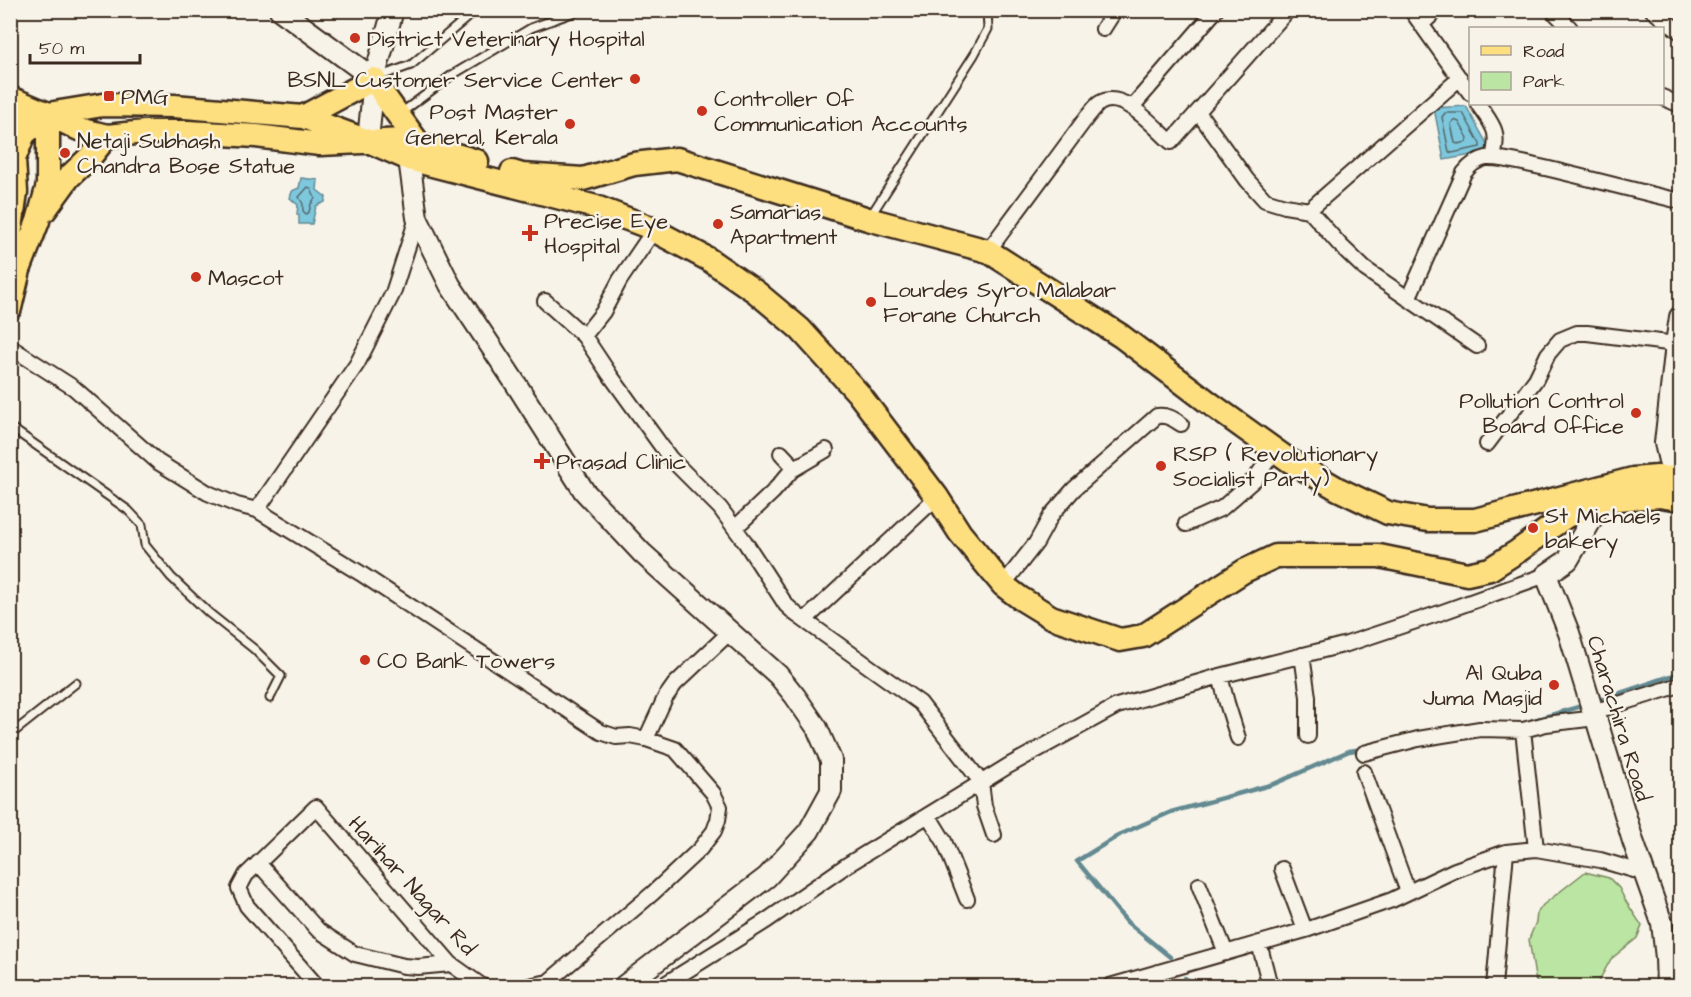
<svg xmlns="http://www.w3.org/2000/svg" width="1691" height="997" viewBox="0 0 1691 997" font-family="'Architects Daughter',sans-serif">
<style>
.green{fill:#bbe5a2;stroke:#7b8860;stroke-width:1.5}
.water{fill:#7ec8de;stroke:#638991;stroke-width:1.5}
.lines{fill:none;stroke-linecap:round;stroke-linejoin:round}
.shore{stroke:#56696b;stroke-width:1.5}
.stream{stroke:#638991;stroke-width:4.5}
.lane-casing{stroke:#3b2a1e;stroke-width:11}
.street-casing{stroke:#3b2a1e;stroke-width:18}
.secondary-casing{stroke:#3b2a1e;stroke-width:24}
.primary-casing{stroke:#3b2a1e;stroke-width:27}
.lane{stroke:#f7f3e8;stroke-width:7}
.street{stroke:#f7f3e8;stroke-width:14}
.secondary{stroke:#f7f3e8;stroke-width:20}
.primary{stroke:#fedf80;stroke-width:22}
.poi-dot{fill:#c8321e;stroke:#f7f3e8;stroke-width:2}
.labels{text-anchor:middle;stroke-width:5;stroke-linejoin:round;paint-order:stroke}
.poi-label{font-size:22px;fill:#3b2a1e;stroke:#f7f3e8;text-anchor:start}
.street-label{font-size:22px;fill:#3b2a1e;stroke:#f7f3e8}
</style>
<rect width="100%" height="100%" fill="#f7f3e8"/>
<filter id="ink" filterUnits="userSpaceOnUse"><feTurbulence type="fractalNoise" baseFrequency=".0167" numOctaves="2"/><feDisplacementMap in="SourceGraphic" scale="12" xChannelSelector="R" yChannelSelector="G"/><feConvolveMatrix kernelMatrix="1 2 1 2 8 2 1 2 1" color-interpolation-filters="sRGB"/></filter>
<g filter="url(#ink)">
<!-- green -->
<path class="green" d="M1585,872L1609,878L1619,888L1625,900L1642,926L1637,938L1611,959L1596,986H1539L1535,977L1529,939L1536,922L1537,913L1543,905Z"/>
<!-- water -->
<path class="water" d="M1466,106L1486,142L1489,152L1444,160L1434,108Z
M301,178L318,180L317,190L326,197L325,202L316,206L312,224H299V215L297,214L298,205L290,198L292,191L299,188Z"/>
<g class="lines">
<!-- shore -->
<path class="shore" d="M1445,113H1463L1480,144V147L1452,153L1449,152L1442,117Z
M1454,120L1459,122L1468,138L1467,142L1458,144L1455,143L1451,124Z
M308,187L311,189L315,198L311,204L309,212L306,214L303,211V204L299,197Z"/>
<!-- stream -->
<path class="stream" d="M1597,701L1680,673
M1531,721L1585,705
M1170,957L1127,922L1077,861L1121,834L1171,812L1274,784L1349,751L1363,749
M1185,978L1197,986"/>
<!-- lane casing -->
<g class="lane-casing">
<path id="lane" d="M378,77L411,65L476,10
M401,113L452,75L531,28L580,10
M871,215L974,55L988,29L987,10
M10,427L128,510L142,525L145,545L171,577L209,613L254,649L281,676L270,698
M10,735L76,683"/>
</g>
<!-- street casing -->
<g class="street-casing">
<path id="street" d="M1411,10L1470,93
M1552,10L1570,28
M1652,10L1680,32
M1421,25L1437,10
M1103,29L1115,10
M1662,97L1680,105
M1478,104C1493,126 1500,130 1493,158
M1132,107L1216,10
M1198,112L1247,180L1265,200L1285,206L1309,210L1340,245L1365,269L1477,346
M1309,210L1460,78
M654,230L620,280L603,312L584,336L610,375L670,458L720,508L745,542L786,605L797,615L920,703L981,782L984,806L994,835
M988,251L1087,117C1091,113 1095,106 1100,103C1123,89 1155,128 1171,142L1288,10
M1408,299L1464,173C1470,165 1476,160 1486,158C1503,157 1521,163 1536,166C1585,177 1632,190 1680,201
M545,301L584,336
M10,347L74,388L158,462L208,493L237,505L257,510L360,573L601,732L616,737L630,736L646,739
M1487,444L1536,379L1548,354L1560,340L1577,333H1587L1676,344
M781,453L795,468
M257,510L357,364L393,293L417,218
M1186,524L1222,508L1255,479L1275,450
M735,528L773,492L792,470L826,450
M1003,585L1036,543L1052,514L1074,489L1157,416C1167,415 1172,418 1181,424
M805,620L937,497
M1302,655L1308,697V736
M1220,676L1227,703L1238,738
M1593,712L1680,685
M1523,730L1536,849
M1364,753L1418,739L1480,729L1523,730L1546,724L1596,718
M1364,772L1408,892
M928,815L944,841L967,899
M258,863L318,930L355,954L404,966L418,967L451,964
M1282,869L1305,930
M1199,885L1226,953
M1259,943L1270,986
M548,982L653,893L700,849L714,831L718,820L720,807L713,793L675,749L646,739L665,698L675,684L730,632
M317,986L247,906L239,888L246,875L316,807L451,964L482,986
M529,986L548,982L555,986
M662,986L766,921L847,865L1008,766L1117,706L1220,676L1347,644L1437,614L1546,575
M1110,986L1309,929L1392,900L1455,870L1506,852L1536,849L1600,860L1644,873
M1494,986L1506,852"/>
</g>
<!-- secondary casing -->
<g class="secondary-casing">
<path id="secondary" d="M280,10L374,79
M368,141L374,79L393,10
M414,145L409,159L417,218L450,285L516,384L584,491L642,553L778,675L795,696L817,728L831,760V791L809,831L767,877L624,986
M1677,490L1678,478L1670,465L1665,443L1676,344L1680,317
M1606,495L1568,560L1546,575L1569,633L1593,712L1596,718L1633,841L1662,923L1666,958L1667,986"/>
</g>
<!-- primary casing -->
<g class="primary-casing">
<path id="primary" d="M10,98L48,114L103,105L174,106L303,117L368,141L409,159L596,207L646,226L708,259L756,292L800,329L858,393L937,497L960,533L1003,585L1020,598L1051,617L1120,640L1143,636L1244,571L1276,556H1379L1467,574L1490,569L1518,551L1565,517L1604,500L1660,496L1680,499
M303,117L374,79L385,97L419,144
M10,119L48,114L79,129L107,136L145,132H188L256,136L320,144L404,140L477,161
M512,172L522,175L583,179L634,164L677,159L868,219L988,251L1121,336L1212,405L1290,461L1338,489L1388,513L1428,520H1475L1633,479L1657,477L1680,478
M45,210L69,177L91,156L107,136
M10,236L16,192L14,159L24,134L47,115
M10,308L19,270L38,221L48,185V114"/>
</g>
<!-- lane -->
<use href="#lane" class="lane"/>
<!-- street -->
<use href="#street" class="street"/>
<!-- secondary -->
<use href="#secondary" class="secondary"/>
<!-- primary -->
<use href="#primary" class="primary"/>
</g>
</g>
<!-- markers -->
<g class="poi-dot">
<circle cx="355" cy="38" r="6"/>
<circle cx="635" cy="79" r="6"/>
<rect x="103" y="90" width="12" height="12" rx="3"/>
<circle cx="702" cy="111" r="6"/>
<circle cx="570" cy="124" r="6"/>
<circle cx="65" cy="153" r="6"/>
<circle cx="718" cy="224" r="6"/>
<path d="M527 224h6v6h6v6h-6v6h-6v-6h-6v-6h6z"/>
<circle cx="196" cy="277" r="6"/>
<circle cx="871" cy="302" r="6"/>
<circle cx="1636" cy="413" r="6"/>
<path d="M539 452h6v6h6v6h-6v6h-6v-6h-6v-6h6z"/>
<circle cx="1161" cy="466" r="6"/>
<circle cx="1533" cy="528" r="6"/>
<circle cx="365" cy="660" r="6"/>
<circle cx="1554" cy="685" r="6"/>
</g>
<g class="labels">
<!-- poi labels -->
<g class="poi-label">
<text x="367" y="46">District Veterinary Hospital</text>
<text x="623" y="87" text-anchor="end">BSNL Customer Service Center</text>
<text x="121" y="104">PMG</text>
<text x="714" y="106">Controller Of<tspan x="714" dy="25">Communication Accounts</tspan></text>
<text x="558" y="119" text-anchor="end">Post Master<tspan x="558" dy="25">General, Kerala</tspan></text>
<text x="77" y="148">Netaji Subhash<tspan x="77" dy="25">Chandra Bose Statue</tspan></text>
<text x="730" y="219">Samarias<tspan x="730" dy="25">Apartment</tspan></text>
<text x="544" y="228">Precise Eye<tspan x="544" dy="25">Hospital</tspan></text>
<text x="208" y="285">Mascot</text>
<text x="883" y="297">Lourdes Syro Malabar<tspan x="883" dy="25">Forane Church</tspan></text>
<text x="1624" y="408" text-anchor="end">Pollution Control<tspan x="1624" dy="25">Board Office</tspan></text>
<text x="1173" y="461">RSP ( Revolutionary<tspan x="1173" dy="25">Socialist Party)</tspan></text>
<text x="556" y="469">Prasad Clinic</text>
<text x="1545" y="523">St Michaels<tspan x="1545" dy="25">bakery</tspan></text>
<text x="377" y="668">CO Bank Towers</text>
<text x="1542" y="680" text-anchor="end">Al Quba<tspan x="1542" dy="25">Juma Masjid</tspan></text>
</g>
<!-- street labels -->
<g class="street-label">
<text transform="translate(1620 718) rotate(73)" y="8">Charachira Road</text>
<text transform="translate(413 885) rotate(48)" y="8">Harihar Nagar Rd</text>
</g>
</g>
<!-- margin -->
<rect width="1691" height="997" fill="none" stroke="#f7f3e8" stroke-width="36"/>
<rect x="18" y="18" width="1655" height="961" fill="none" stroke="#3b2a1e" stroke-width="2" filter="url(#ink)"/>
<!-- legend -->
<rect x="1469" y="27" width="195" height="78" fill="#f7f3e8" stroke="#aca397" stroke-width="1.5"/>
<rect x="1481" y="46" width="30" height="9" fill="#fedf80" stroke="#aca397" stroke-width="1.5"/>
<text x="1523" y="57" font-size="18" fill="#3b2a1e">Road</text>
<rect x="1481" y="72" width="30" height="18" fill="#bbe5a2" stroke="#aca397" stroke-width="1.5"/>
<text x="1523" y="87" font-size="18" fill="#3b2a1e">Park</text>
<!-- scale -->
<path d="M30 54v9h110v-9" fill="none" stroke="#3b2a1e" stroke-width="3"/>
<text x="39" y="54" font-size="18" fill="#3b2a1e" stroke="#f7f3e8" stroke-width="4.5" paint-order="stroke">50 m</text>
</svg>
